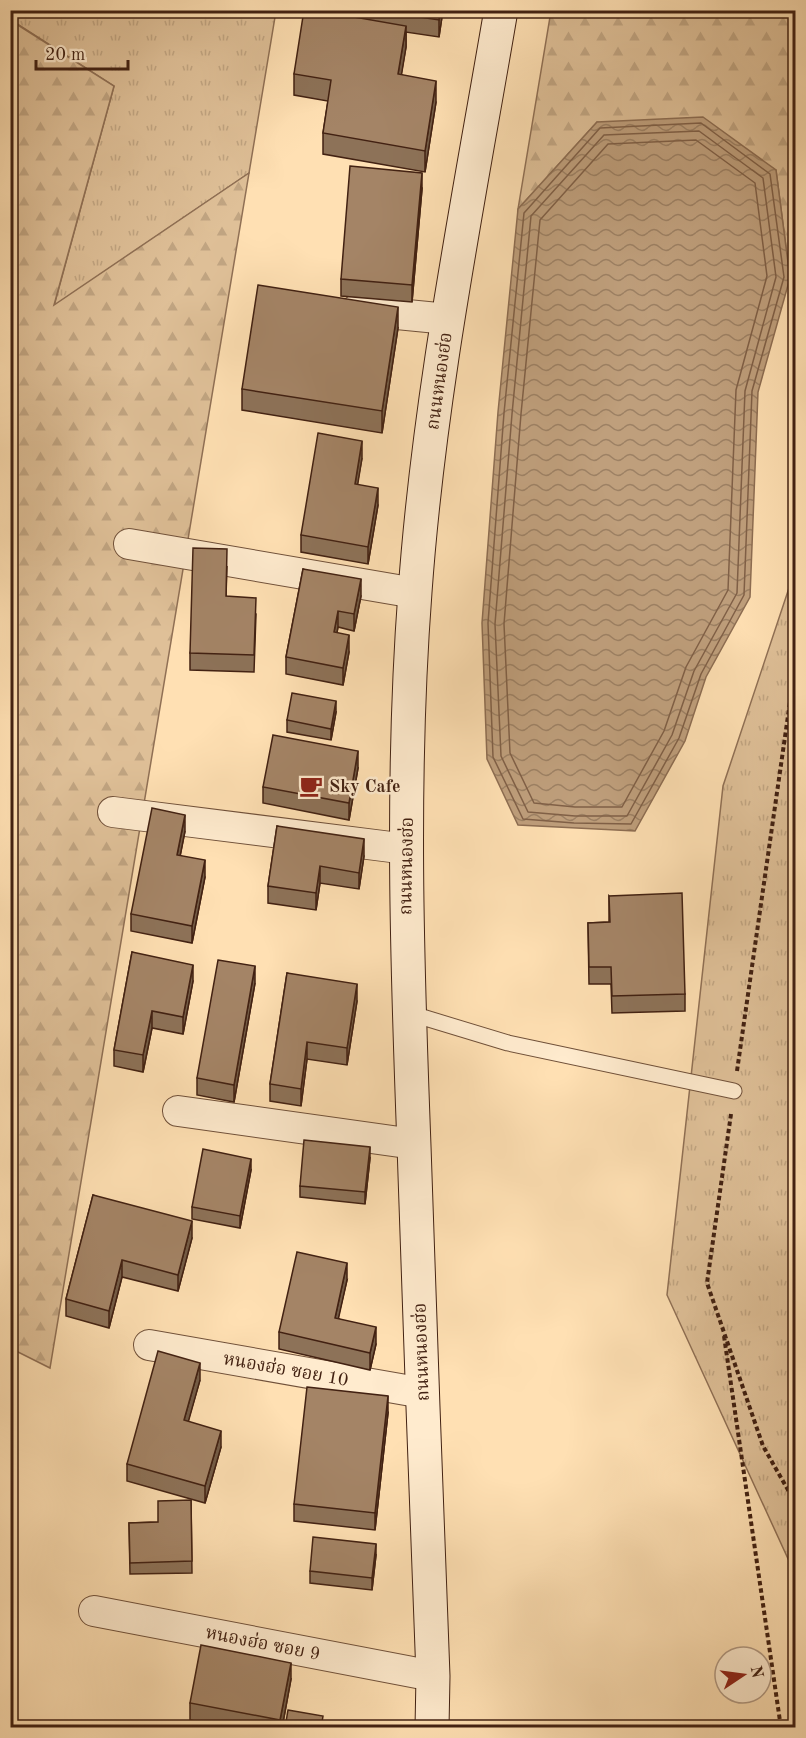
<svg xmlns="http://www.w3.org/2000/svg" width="806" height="1738" viewBox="0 0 806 1738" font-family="'Old Standard TT','Noto Serif Thai',serif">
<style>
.grass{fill:url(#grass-tufts);stroke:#907055;stroke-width:1.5}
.forest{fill:url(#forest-firs);stroke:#907055;stroke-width:1.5}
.water{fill:url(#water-waves);stroke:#8d6d52;stroke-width:1.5}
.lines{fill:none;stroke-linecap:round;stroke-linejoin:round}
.shore{stroke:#806047;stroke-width:1.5}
.service-casing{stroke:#71513a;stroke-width:17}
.minor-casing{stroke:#71513a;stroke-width:32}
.secondary-casing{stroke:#422112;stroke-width:35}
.path{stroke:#422112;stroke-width:4;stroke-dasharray:4.5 3;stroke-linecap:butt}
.service{stroke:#ffebce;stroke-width:15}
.minor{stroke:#ffebce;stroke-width:30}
.secondary{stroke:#ffebce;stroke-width:33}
.wall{fill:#8d7258;stroke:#422112;stroke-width:1.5}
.shaded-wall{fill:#735c47;stroke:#422112;stroke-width:1.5}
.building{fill:#a48466;stroke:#422112;stroke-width:1.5}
.labels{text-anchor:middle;stroke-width:5;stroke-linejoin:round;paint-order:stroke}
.street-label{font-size:18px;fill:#422112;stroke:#ffebce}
.poi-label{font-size:18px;font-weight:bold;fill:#422112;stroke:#ffebce;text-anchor:start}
</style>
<defs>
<pattern id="grass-tufts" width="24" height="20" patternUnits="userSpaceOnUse" patternTransform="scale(1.5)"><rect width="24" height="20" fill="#dfc098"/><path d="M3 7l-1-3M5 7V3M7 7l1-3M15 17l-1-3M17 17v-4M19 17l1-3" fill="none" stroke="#c1a582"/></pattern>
<pattern id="forest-firs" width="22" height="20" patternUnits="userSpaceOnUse" patternTransform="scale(1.5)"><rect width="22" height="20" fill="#dfc098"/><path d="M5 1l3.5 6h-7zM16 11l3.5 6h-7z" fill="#c1a582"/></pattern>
<pattern id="water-waves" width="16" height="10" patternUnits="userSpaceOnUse" patternTransform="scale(1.5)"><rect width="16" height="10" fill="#bf9f7c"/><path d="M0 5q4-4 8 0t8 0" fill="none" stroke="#9d8164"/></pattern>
</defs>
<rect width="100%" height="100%" fill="#ffe0b3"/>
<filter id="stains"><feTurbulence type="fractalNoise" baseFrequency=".00333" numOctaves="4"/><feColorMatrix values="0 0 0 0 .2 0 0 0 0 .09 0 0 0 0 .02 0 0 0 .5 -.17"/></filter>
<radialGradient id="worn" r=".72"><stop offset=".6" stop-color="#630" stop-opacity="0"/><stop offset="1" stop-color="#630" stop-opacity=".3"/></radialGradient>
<!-- grass -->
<path class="grass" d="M10,11H276L249,173L54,306L114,86L11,20Z
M795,570V1574L667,1295L723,786Z"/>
<!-- forest -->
<path class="forest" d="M551,11H795V277L790,278L776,170L597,122L518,209Z
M10,20L114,86L54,305L249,173L50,1368L10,1348Z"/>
<!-- water -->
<path class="water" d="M703,117L776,170L790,278L758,392L750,597L706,677L685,741L635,831L518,825L487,759L482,623L498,412L518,209L597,122Z"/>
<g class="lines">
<!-- shore -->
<path class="shore" d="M701,123L770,174L784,277L752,391L744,595L701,674L679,738L631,824L574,823L523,819L493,757L488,623L504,413L524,213L600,128Z
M699,131L763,178L776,277L745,391L737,593L694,671L672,735L627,816H575L528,812L501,756L495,624L512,414L531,216L604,135Z
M696,140L755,183L767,276L736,390L728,590L686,667L664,731L622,807H575L534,803L510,753L504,624L521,414L540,220L608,144Z"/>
<!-- service casing -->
<g class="service-casing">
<path id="service" d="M409,1013L508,1043L734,1091"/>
</g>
<!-- minor casing -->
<g class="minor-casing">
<path id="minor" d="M356,310L448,319
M129,544L415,593
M113,812L407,849
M178,1111L414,1144
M149,1345L423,1393
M94,1611L433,1676"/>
</g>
<!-- secondary casing -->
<g class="secondary-casing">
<path id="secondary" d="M432,1728L433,1676C426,1499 420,1323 414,1146C407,962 401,777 415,592C429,396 468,204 501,10"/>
</g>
<!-- path -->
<path class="path" d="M737,1071L791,695L796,686
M731,1114L707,1283L763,1446L796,1504
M724,1336L781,1728"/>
<!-- service -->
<use href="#service" class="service"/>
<!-- minor -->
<use href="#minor" class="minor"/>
<!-- secondary -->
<use href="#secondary" class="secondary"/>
</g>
<!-- wall -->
<path class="wall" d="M323,10H443L439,37L406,32V47L401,75L436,102L425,172L323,154V133L328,101L294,95V74Z
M422,189L412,302L341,296V279Z
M398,328L382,433L242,410V389Z
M362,458L357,485L378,505L368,564L301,552V535Z
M227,566L226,596L256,614L254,672L190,670V653Z
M303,569L361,596L354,631L338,627L337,632L349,652L343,685L286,674V657Z
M336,712L331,740L287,732V720Z
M358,768L349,820L263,803V787Z
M277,826L364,856L359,889L320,883L316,910L268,903V886Z
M185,831L180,856L205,877L192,943L131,931V914Z
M609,896L685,994V1011L612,1013L611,984H589L588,923L609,922Z
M132,952L193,981L183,1034L152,1028L143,1072L114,1066V1050Z
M287,973L357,1001L347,1065L307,1059L301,1106L270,1101V1084Z
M255,983L234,1102L197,1095V1078Z
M370,1158L365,1204L300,1197V1186Z
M251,1170L240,1228L192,1219V1207Z
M93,1195L192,1238L178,1291L122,1277L109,1328L66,1316V1299Z
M347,1280L338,1318L376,1344L370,1370L279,1349V1332Z
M200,1380L188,1421L221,1447L205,1503L127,1481V1464Z
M388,1413L375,1530L294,1521V1504Z
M191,1500L192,1573L130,1574L129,1523L158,1522Z
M376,1555L372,1590L310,1583V1571Z
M291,1679L282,1728H232L190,1720V1703Z"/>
<!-- shaded-wall -->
<path class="shaded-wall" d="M440,10H443L439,37V20Z
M406,26V47L398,96V74Z
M436,81V102L425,172V151Z
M422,173V189L412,302V285Z
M398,307V328L382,433V411Z
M362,441V458L355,501V484Z
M378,488V505L368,564V547Z
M361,579V596L354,631V614Z
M338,611V627L334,648V632Z
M349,635V652L343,685V668Z
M336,701V712L331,740V729Z
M358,751V768L349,820V803Z
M185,815V831L177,872V855Z
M364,839V856L359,889V873Z
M205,860V877L192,943V926Z
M320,866V883L316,910V893Z
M193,965V981L183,1034V1017Z
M255,966V983L234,1102V1085Z
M357,984V1001L347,1065V1048Z
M152,1011V1028L143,1072V1055Z
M307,1042V1059L301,1106V1089Z
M370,1147V1158L365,1204V1192Z
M251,1159V1170L240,1228V1216Z
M192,1221V1238L178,1291V1275Z
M122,1260V1277L109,1328V1311Z
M347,1263V1280L335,1334V1318Z
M376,1327V1344L370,1370V1353Z
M200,1363V1380L184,1437V1420Z
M388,1396V1413L375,1530V1513Z
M221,1431V1447L205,1503V1486Z
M376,1544V1555L372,1590V1578Z
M291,1663V1679L282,1728H280V1720Z"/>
<!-- building -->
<path class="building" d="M304,10H314L406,26L398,74L436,81L425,151L323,133L331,80L294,74Z
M372,10H440L439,20Z
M350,166L422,173L412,285L341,279Z
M258,285L398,307L382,411L242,389Z
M318,433L362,441L355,484L378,488L368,547L301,535Z
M193,548L227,549L226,596L256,598L254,655L190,653Z
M303,569L361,579L354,614L338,611L334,632L349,635L343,668L286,657Z
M292,693L336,701L331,729L287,720Z
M273,735L358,751L349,803L263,787Z
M152,808L185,815L177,855L205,860L192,926L131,914Z
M277,826L364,839L359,873L320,866L316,893L268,886Z
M682,893L685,994L612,996L611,967H589L588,923L610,922L609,896Z
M132,952L193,965L183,1017L152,1011L143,1055L114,1050Z
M218,960L255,966L234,1085L197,1078Z
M287,973L357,984L347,1048L307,1042L301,1089L270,1084Z
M304,1140L370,1147L365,1192L300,1186Z
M203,1149L251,1159L240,1216L192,1207Z
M93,1195L192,1221L178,1275L122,1260L109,1311L66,1299Z
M297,1252L347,1263L335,1318L376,1327L370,1353L279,1332Z
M158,1351L200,1363L184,1420L221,1431L205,1486L127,1464Z
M307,1387L388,1396L375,1513L294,1504Z
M191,1500L192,1561L130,1563L129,1523L158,1522V1501Z
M313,1537L376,1544L372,1578L310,1571Z
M201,1645L291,1663L280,1720L190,1703Z
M288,1710L323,1716L321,1728H285Z"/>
<!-- icons -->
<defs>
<g id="cafe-bare" transform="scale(1.8)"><path d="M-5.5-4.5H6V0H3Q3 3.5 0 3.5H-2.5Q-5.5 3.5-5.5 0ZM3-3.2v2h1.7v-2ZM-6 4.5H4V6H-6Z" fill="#8f2418" stroke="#ffebce" stroke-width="2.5" paint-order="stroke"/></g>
</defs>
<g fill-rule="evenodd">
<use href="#cafe-bare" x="311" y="786"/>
</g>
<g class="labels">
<!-- street labels -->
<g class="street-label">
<text transform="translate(439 381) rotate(-82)" y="6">ถนนหนองฮ่อ</text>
<text transform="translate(406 866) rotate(-89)" y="6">ถนนหนองฮ่อ</text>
<text transform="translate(421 1352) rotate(-92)" y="6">ถนนหนองฮ่อ</text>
<text transform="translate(286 1369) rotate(10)" y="6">หนองฮ่อ ซอย 10</text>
<text transform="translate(263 1643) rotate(11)" y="6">หนองฮ่อ ซอย 9</text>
</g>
<!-- poi labels -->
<g class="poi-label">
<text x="329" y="792">Sky Cafe</text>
</g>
</g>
<!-- margin -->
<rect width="806" height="1738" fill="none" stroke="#ffe0b3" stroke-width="36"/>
<rect x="12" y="12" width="782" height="1714" fill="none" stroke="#422112" stroke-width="3"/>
<rect x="18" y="18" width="770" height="1702" fill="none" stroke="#422112" stroke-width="1.5"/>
<!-- north arrow -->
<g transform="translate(743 1675) rotate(77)"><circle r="28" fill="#ffebce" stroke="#b39a83" stroke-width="1.5"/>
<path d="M0-4.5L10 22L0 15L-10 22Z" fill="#8f2418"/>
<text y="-9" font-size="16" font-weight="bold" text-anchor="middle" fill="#422112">N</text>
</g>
<!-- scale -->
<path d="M36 60v9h92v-9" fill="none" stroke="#422112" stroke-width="3"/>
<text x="45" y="60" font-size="18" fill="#422112" stroke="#ffebce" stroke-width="4.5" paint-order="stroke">20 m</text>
<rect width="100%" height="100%" filter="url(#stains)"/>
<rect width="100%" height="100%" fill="url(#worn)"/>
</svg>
